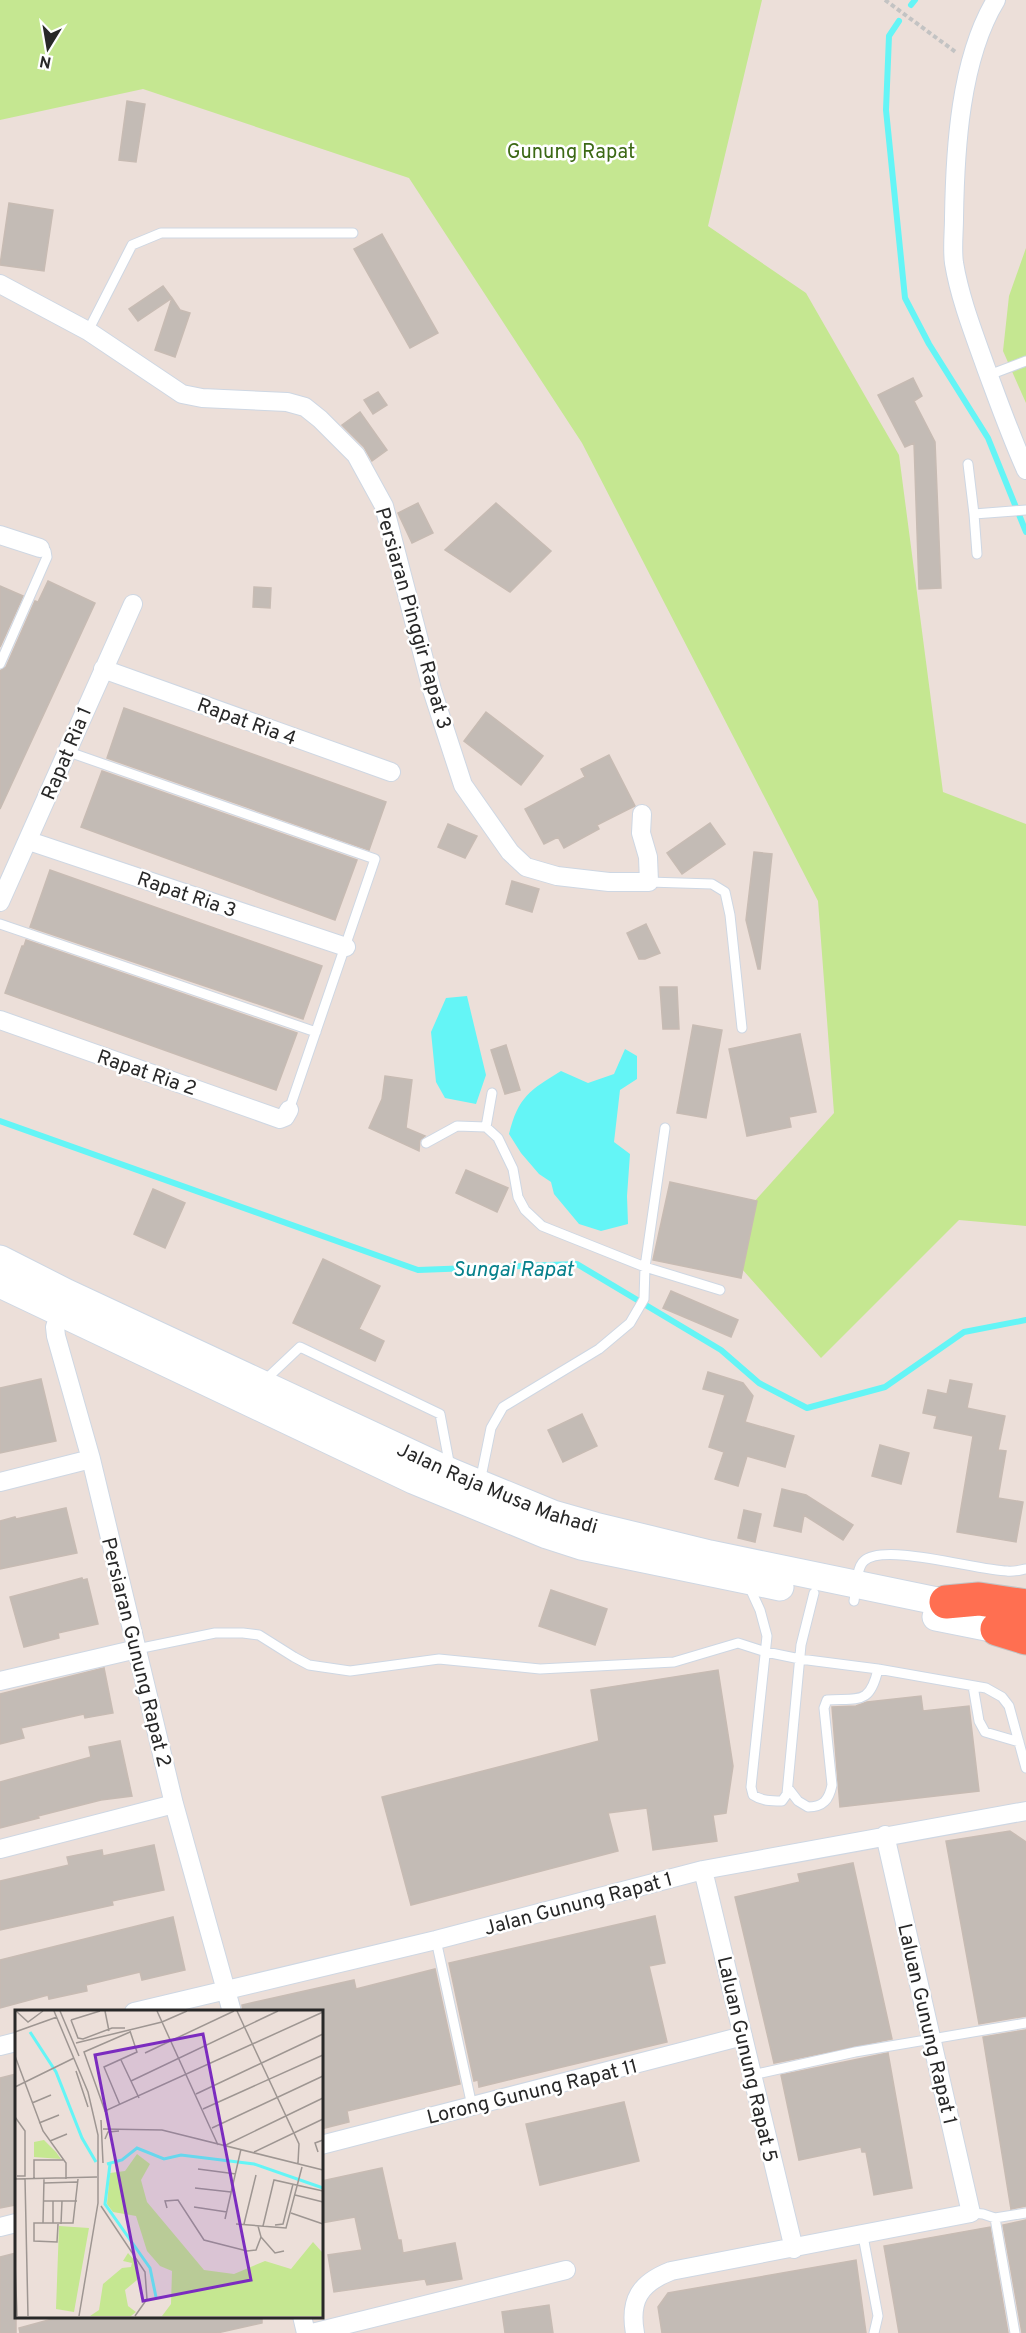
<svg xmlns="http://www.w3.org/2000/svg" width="1026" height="2333" viewBox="0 0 1026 2333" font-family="Overpass,sans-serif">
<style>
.green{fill:#c5e791}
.water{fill:#64f5f6}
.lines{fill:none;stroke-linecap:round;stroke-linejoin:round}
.stream{stroke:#64f5f6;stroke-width:6}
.building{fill:#c3bbb5;stroke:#c7bbb3;stroke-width:1.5}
.lane-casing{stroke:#ced7e3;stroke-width:11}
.street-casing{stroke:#ced7e3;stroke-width:20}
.secondary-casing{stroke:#ced7e3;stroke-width:29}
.highway-casing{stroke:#c3c3c3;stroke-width:35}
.path{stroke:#c3c3c3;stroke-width:4;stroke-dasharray:4.5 3;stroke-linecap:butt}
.lane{stroke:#fff;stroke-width:9}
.street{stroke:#fff;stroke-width:18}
.secondary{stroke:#fff;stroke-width:27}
.highway{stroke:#ff6f51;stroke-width:33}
.labels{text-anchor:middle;stroke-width:5;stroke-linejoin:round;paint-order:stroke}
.park-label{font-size:20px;fill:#3c6915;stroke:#fff}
.street-label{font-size:20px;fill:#282828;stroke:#fff}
.water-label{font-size:21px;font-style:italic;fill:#06808b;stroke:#fff}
.inset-river{fill:none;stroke:#64f5f6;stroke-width:3}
.inset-road{fill:none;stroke:#9e9692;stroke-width:1.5}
.view{fill:#7b2cbf;fill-opacity:0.15;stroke:#7b2cbf;stroke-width:3}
.inset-edge{fill:none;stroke:#282828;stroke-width:3}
</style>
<rect width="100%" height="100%" fill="#ecdfd9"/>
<!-- green -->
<path class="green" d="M0,0H762L708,226L806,293L899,455L943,792L1026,824V1226L959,1220L821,1358L718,1242L834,1113L818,901L582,443L409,178L143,89L0,120Z
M1026,248V403L1003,351L1009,296Z"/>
<!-- water -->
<path class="water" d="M467,996L486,1075L476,1104L445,1098L436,1082L431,1032L446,998Z
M625,1049L637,1056V1079L620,1090L614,1142L630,1154L627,1196L628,1224L601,1231L579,1224L554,1194L551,1182L539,1174L521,1153L509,1134C518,1097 530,1090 561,1071L588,1083L614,1074Z"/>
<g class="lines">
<!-- stream -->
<path class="stream" d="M911,5L915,0
M899,21L889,36L886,110L905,298L929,344L988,438L1026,532
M0,1121L418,1270L577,1264L721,1350L759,1383L807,1408L885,1387L964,1332L1026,1320"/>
</g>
<!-- building -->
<path class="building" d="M127,101L145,104L136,162L119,160Z
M9,203L53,210L44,271L0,265Z
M382,234L438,333L410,348L354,249Z
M163,286L172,298L138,321L129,309Z
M172,298L180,310L190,313L175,357L155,350Z
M913,378L922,396L914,401L935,442L941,588L919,589L914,443L905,447L878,395Z
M378,392L387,405L373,414L364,400Z
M360,412L387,450L372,461L364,447L342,425Z
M418,503L433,533L412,543L398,513Z
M496,503L551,551L510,592L445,550Z
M48,581L95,603L0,809V671L6,667L35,601L38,602Z
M0,586L23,596L0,647Z
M254,587L271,588L270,608L253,607Z
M124,708L386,802L369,850L107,758Z
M486,712L543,756L521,785L464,741Z
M609,755L635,806L597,825L599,829L564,848L558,837L544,844L525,809L585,777L581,769Z
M102,771L357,860L335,920L81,827Z
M710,823L725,844L682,874L667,853Z
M448,824L477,836L465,858L438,847Z
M754,852L772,854L760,969H758L746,920Z
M50,870L322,966L303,1019L30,927Z
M512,881L539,889L532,912L506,904Z
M646,924L660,953L645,959H639L627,933Z
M26,940L297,1033L276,1090L5,993L22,946H24Z
M660,987H677L679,1029H663Z
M693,1025L722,1030L706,1118L677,1113Z
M800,1034L816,1112L789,1117L791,1127L747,1136L729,1049Z
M506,1045L520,1090L505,1094L491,1050Z
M385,1076L412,1080L406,1128L425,1136L420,1140L419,1151L369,1128L382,1099Z
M466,1170L508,1188L497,1212L456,1193Z
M670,1182L757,1201L741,1278L653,1260Z
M153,1189L185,1203L165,1248L134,1234Z
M323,1259L380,1286L359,1329L384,1341L375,1361L293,1323Z
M671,1291L738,1320L731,1337L663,1308Z
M708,1372L743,1383L753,1396L745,1422L794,1436L785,1467L747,1456L738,1486L715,1479L724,1452L709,1447L725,1395L703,1389Z
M41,1379L56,1441L0,1453V1388Z
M950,1380L972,1384L967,1408L1005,1416L998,1450L1006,1451L998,1498L1023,1502L1016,1542L957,1532L973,1436L934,1428L937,1416L923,1413L928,1390L947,1394Z
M582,1414L597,1446L563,1462L548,1430Z
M880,1445L909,1453L901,1484L872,1476Z
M782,1489L806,1495L853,1525L843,1540L804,1515L801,1532L774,1526Z
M66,1508L77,1553L0,1569V1521L15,1517L16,1519Z
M744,1510L761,1514L755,1542L738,1538Z
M82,1578L83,1580L87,1579L98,1624L58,1633L59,1638L24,1647L10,1597Z
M551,1590L607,1609L595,1645L539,1626Z
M104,1668L113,1713L85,1718L84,1714L21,1728L24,1738L0,1744V1694Z
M718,1670L733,1766L726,1813L713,1815L717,1841L653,1850L647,1808L608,1813L618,1851L411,1905L382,1797L599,1741L591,1690Z
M921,1696L923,1711L969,1706L979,1791L840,1807L832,1707L856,1706L867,1702Z
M120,1741L132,1796L101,1800L38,1816L39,1818L0,1828V1782L91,1757L89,1747Z
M1010,1831L1026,1842V2016L979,2024L946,1841Z
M154,1845L164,1890L112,1901L113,1905L0,1930V1881L69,1865L67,1857L102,1850L103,1856Z
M853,1863L892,2039L774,2063L735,1897L800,1882L798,1874Z
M655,1916L665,1963L649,1966L667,2042L479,2087L478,2080L474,2081L449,1963Z
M173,1917L185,1970L142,1980L140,1972L86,1985L87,1991L49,1999L48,1995L0,2008V1960Z
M435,1969L460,2084L347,2111L349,2122L321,2129V2012H243L242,2005L354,1980L356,1989Z
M1026,2030V2206L1011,2209L983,2037Z
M888,2053L912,2188L874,2195L866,2152H862L861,2147L799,2160L781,2075Z
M16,2074V2205L0,2208V2078Z
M624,2102L639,2161L540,2185L526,2124Z
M382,2168L398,2240H401L403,2253L455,2243L462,2279L427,2285L425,2279L334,2292L328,2255L362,2250L355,2217L321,2223V2181Z
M1026,2220V2333H1022L1003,2225Z
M990,2227L1008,2333H899L884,2246Z
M16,2253V2333H0V2257Z
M856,2260L866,2333H662L658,2307L668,2293Z
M549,2305L553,2333H505L502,2312Z
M63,2316H262V2323L217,2333H20L19,2328Z"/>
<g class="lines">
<!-- lane casing -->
<g class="lane-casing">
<path id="lane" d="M88,331L132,245L161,233H353
M989,375L1026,361
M968,464L974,514
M977,554L974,514L1026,510
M0,664L47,557L46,551L40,548
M66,751L375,859L289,1110
M649,882L712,884L725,892L730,915L742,1028
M0,924L316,1032
M486,1127L492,1093
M426,1143L457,1126L486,1127L498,1138L513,1169L518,1197L525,1210L542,1226L645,1267L720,1290
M264,1381L300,1347L440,1414L450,1467
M480,1482L491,1428L503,1407L599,1349L630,1323L644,1299L645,1267L665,1128
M749,1586L760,1610L767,1636L751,1787L753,1795C762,1801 771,1801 782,1801L787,1794L801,1645L814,1593
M854,1601C856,1590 856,1568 864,1561C884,1542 979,1571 1007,1571C1013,1572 1020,1570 1026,1569
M137,1649L215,1633H243L259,1635L294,1657L309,1665L350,1671L439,1659L540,1669L674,1662L738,1643L766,1652L800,1659L878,1669L986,1688L1002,1697L1009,1706L1026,1768
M973,1686L979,1721L985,1732L1019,1742
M788,1788L798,1801L808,1807C823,1807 829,1800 832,1785L824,1708L827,1700C859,1698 870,1705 878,1669
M436,1940L472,2106
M752,2075L855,2052L1026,2023
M971,2213L983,2214L995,2218L1026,2213
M995,2218L1015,2333
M863,2236L878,2316L874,2333"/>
</g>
<!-- street casing -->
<g class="street-casing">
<path id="street" d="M996,0C960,59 955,150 954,218C954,232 952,249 954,263C960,299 974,334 986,368C999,403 1011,437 1026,470
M0,284L88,331L182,394L202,398L287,402L305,407L320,419L356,455L384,506L432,690L463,785L510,852L526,867L557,876L609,882H649L648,857L641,833L642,814
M0,535L40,548
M103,669L391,772
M29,841L346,947
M0,902L133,604
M0,1020L280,1119L285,1117L289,1110
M63,1303L55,1327L56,1336L91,1459L174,1804L232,2012
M0,1482L91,1459
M0,1681L137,1649
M0,1849L174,1804
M703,1870L794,2249
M134,2012L436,1940L703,1870L1026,1811
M0,2046L16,2042
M321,2145L743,2036
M0,2227L16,2223
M302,2316L306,2333
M312,2333L566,2270
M635,2333C629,2300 640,2283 671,2271L971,2213L885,1835"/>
</g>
<!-- secondary casing -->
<g class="secondary-casing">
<g id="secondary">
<path id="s1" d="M0,1259L67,1293L451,1472L553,1514L595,1526L710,1554L966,1607"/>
<path d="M0,1284L413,1480L547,1535L581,1546L780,1587"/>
<path d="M936,1617L1016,1633"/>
</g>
</g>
<!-- highway casing -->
<g class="highway-casing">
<path id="highway" d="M946,1602L979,1599L1026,1606
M997,1629L1026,1638"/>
</g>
<!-- path -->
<path class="path" d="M885,0L957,53"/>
<!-- lane -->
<use href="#lane" class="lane"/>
<!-- street -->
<use href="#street" class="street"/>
<!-- secondary -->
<use href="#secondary" class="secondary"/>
<!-- highway -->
<use href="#highway" class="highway"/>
</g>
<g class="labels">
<!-- park labels -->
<g class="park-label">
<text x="571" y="158">Gunung Rapat</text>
</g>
<!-- street labels -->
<g class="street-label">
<text transform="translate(414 618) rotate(74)" y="7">Persiaran Pinggir Rapat 3</text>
<text transform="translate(247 721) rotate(20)" y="7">Rapat Ria 4</text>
<text transform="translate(66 753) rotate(-67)" y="7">Rapat Ria 1</text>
<text transform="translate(187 894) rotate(19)" y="7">Rapat Ria 3</text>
<text transform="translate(147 1072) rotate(19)" y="7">Rapat Ria 2</text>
<text dy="7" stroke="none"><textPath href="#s1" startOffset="548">Jalan Raja Musa Mahadi</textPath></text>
<text transform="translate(137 1652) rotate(76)" y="7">Persiaran Gunung Rapat 2</text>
<text transform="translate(578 1903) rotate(-15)" y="7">Jalan Gunung Rapat 1</text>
<text transform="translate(928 2024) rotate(77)" y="7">Laluan Gunung Rapat 1</text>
<text transform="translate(748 2059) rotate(77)" y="7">Laluan Gunung Rapat 5</text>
<text transform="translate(532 2091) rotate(-14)" y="7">Lorong Gunung Rapat 11</text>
</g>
<!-- water labels -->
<g class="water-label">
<text x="513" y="1276">Sungai Rapat</text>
</g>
</g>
<!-- overview -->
<g transform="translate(15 2010)">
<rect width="308" height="308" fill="#ecdfd9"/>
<path d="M29,130L41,142L46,149L19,147V132ZM122,144L135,154L126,170L132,192L189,260L219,264L250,251L276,259L298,232L307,242V306H147L156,294L157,261L145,256L132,241L121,206L98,202L92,194L95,163L110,161ZM44,216L74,218L59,302L41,299ZM113,243L123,254L122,270L110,280L113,296L121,302L116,306H75L84,300L88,274L107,258L116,257L117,253L108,251Z" fill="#c5e791"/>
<path class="inset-river" d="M15,22L41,62L67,128L81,152M92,154L107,150L122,138L149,149L166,145L239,154L308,178M95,154L90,194L135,258L141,287"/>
<path class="inset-road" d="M1,1L13,12L28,1M39,1L73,82L83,125V193L64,306M45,1L64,46M90,1L94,21M142,1L203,135M222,1L284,134L283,153M56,10L63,28L68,29L97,18H110M56,10L85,1M0,22L42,7M115,22L69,42L90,101L308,2M61,33L147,12L172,1M130,43L219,1M0,46L28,121L51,153V169M106,50L124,88M61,61L73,97M116,71L263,1M0,77L59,48M181,84L308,24M17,93L36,85M105,95L89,57L122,42L115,21M188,99L308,45M0,107L10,121V166H2M86,110L88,153M24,113L44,105M197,118L308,66M88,119L147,120L308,160M90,129L93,122L104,121M35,131L52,124M211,135L308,88M239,142L308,109M303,142L300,133L308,130M183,159L221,164M0,169L82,167M10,169L13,306M19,169V150H49M29,173L62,172M180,178L216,182M280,185L308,192M28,191H62M38,191V213M86,196L130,262L132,289L120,306M179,197L212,202M152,198L150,191L163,190L189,230L232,241L241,240L246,227L243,216M276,203L308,214M210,209L226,139M28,213L29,169M43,214L42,232L19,231V213H58L63,169M46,214L47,191M221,214L271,218L287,157M229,214L241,165M260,215L268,214L278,174M248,216L259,170L308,181M246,227L260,243L269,241M0,252L2,306"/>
<path class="view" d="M188,24L236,270L128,291L80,45Z"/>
<rect width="308" height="308" class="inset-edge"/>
</g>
<!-- north arrow -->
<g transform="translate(48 48) rotate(191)" stroke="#ffffff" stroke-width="4.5" paint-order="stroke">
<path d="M0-4.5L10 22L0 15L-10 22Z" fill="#282828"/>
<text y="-9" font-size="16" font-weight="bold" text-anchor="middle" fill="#282828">N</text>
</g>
</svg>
